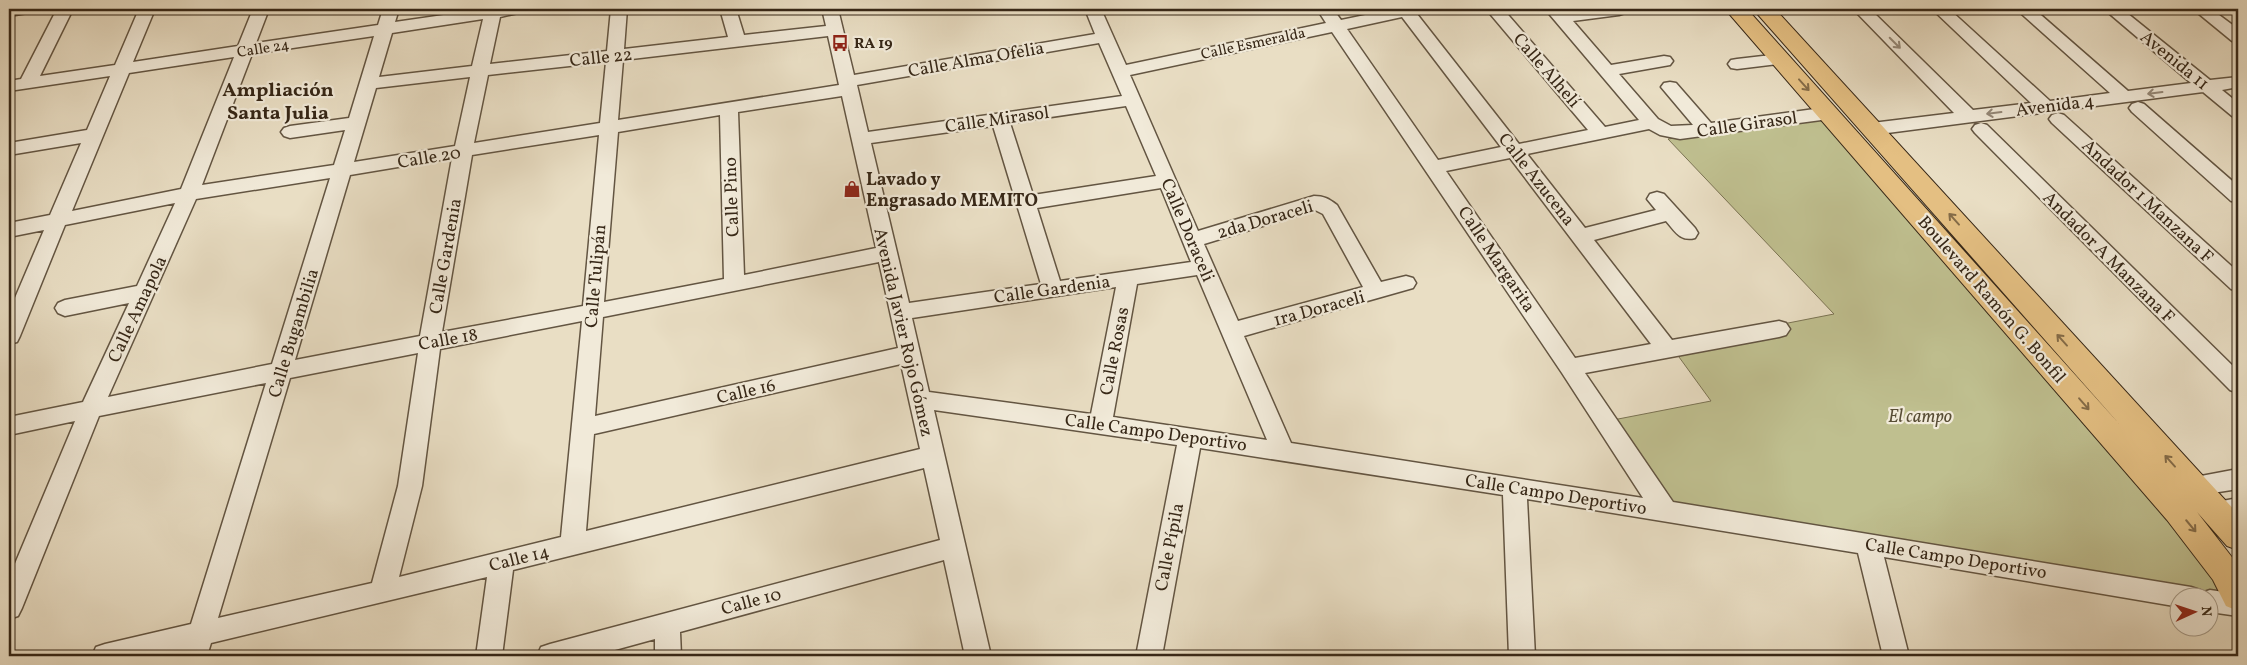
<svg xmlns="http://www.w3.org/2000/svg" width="2247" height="665" viewBox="0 0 2247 665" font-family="Vollkorn,serif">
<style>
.green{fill:#bfbf8f;stroke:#7a7353}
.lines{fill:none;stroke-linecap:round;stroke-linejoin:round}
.minor-casing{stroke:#635542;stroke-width:3}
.major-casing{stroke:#362717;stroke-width:2}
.minor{fill:#f1ead9;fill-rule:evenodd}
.major{fill:#e4bf82;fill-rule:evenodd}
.oneway{stroke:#948878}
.oneway2{stroke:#846b47}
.labels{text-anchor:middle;stroke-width:4.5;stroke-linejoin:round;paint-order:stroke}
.far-poi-label{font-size:15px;font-weight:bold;fill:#362717;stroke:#f1ead9;text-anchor:start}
.far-street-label{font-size:15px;fill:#362717;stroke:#f1ead9}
.street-label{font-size:18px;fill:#362717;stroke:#f1ead9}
.poi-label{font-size:18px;font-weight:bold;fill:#362717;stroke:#f1ead9;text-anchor:start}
.park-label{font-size:18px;font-style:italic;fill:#584d35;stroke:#f1ead9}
.quarter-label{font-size:20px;font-weight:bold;fill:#362717;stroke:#f1ead9}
</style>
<rect width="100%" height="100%" fill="#e9dec4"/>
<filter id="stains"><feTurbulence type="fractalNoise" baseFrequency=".004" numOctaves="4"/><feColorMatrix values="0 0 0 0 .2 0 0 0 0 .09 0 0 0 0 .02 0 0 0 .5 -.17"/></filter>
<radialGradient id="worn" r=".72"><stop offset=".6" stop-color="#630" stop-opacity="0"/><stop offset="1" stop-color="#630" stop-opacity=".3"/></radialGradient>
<!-- green -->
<path class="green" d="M1832,115L2233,568L2238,581V602L1673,511L1613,420L1711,401L1671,346L1834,314L1668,139Z"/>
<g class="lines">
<!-- minor casing -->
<g class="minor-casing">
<path id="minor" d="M9,9H36L34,12L9,16Z
M57,9H73L40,76L115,65L139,9H155L133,62L238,46L253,9H269L256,43L378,25L383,9H399L395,22L485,9H525L523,12L500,17L490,64L607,51L611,9H627L624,49L728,37L720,9H736L744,35L826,26L822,9H838L854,75L1095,34L1085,9H1101L1126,65L1326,23L1317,9H1333L1341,20L1394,9H1424L1422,12L1417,14L1519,144L1588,130L1486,9H1503L1605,127L1639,120L1545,9H1562L1565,12L1592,9H1626L1625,13L1619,15L1573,21L1611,65L1664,56L1670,57L1673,61L1670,65L1619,74L1658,119L1671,126L1693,125L1661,87L1664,83L1670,82L1676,83L1711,123L1829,107L1835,109L1838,113L1835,117L1829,119L1680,139L1660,135L1649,129L1527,154L1585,228L1656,210L1647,199L1650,194L1657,192L1664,194L1695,228L1698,233L1695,238C1680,242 1675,231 1666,221L1594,240L1672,340L1779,321L1786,323L1790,329L1786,335L1779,337L1585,373L1673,502L2191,587L2200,590L2201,593L2210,590L2238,594V616L2210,612V598H2180V607L1884,557L1909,656H1883L1858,553L1527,499L1535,656H1509L1503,495L1200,448L1162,656H1136L1177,445L934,410L991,656H965L944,560L680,632L681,656H655V639L593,656H537L541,647L550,644L940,540L924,468L513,570L502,656H476L487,577L211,643L207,656H181L183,650L156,656H92L96,647L105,644L191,624L266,383L99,416L22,608L18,616L9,619V578L75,421L9,435V417L83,402L129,303L65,316L58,313L55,308L58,303L65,300L137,286L175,203L65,225L20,336L17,342L9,344V312L44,230L9,237V223L50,215L81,143L9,155V143L87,130L110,76L9,91V81L21,79ZM1402,17L1501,147L1438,160L1347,29ZM483,19L472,66L379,77L392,33ZM1332,32L1562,373L1643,498L1291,443L1244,336L1413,288L1416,283L1413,278L1406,276L1381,282L1337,205C1329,199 1324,196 1314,196L1198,231L1130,75ZM374,36L349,118L290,126L284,128L281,132L284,136L290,138L345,130L334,165L202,185L252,54ZM828,36L839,85L618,120L623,60ZM1099,43L1122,96L868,132L857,85ZM234,57L181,189L72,211L129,73ZM606,62L600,123L474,143L488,75ZM470,77L455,146L354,162L376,88ZM842,96L876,248L744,275L738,112ZM1126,106L1156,176L1033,195L1010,123ZM720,115L724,279L604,302L618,132ZM993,126L1041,284L909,303L871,143ZM599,135L583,306L442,332L472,155ZM452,158L420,336L295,360L350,175ZM1510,158L1651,344L1575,358L1446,171ZM330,178L272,364L108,397L196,199ZM1161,188L1191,262L1060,281L1037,208ZM1315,210L1323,214L1363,287L1238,321L1204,244ZM879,262L898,348L595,416L603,317ZM1197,275L1267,440L1113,417L1137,284ZM1116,287L1091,414L929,392L912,318ZM582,321L561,537L399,577L422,486L440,349ZM418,353L398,486L372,583L218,618L290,378ZM901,364L920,449L586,531L594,434Z
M1853,9H1870L1973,110L2031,103L1932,9H1949L2050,101L2110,93L2016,9H2034L2128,91L2191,83L2104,9H2122L2210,80L2238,77V87L2222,90L2238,103V118L2232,116L2203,92L1872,135L1866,133L1863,129L1866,125L1872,123L1954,113Z
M2193,9H2211L2238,29V42L2232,41Z
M1781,54L1787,55L1790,59L1787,63L1737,69L1731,68L1728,64L1731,60L1737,59Z
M2138,102L2144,104L2238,186V202L2231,201L2132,112L2129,108L2132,104Z
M2058,113L2064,115L2238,272V291L2231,289L2052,123L2049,119L2052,115Z
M1981,123L1987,125L2238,371V393L2230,390L1975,133L1972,129L1975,125Z
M2238,469V489L2193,496L2185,493L2181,486L2185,479Z
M2238,498V518L2215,521L2207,518L2203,511L2207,504Z"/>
</g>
<!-- major casing -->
<g class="major-casing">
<path id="major" d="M1725,9H1747L2121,426L1753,9H1775L2238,514V550L2227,546L2197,512L2238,565V611L2226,606L2213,580L2167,520Z"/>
</g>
<!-- minor -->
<use href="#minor" class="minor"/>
<!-- major -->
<use href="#major" class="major"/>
</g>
<!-- one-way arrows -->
<defs><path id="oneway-shaft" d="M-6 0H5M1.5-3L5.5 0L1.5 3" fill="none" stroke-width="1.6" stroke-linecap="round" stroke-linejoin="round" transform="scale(1.25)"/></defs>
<g class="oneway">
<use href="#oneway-shaft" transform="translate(1895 43) rotate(45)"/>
<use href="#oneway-shaft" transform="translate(2155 93) rotate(173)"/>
<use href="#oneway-shaft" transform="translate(1994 113) rotate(173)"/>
</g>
<g class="oneway2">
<use href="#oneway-shaft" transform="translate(1804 85) rotate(48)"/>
<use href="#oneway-shaft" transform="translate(1954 219) rotate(-132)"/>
<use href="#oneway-shaft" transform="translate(2062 340) rotate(-132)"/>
<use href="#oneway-shaft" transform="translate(2084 404) rotate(49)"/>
<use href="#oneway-shaft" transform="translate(2170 461) rotate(-132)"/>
<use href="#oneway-shaft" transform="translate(2191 526) rotate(50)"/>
</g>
<!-- icons -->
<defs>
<g id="bus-bare" transform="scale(1.35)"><path d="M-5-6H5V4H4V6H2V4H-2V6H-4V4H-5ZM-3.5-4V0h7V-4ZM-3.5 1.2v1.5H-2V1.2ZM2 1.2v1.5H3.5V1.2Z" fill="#8f2418" stroke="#f1ead9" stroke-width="2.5" paint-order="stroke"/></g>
<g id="shop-bare" transform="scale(1.35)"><path d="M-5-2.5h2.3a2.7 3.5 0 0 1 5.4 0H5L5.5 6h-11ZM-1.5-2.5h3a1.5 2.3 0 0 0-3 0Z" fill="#8f2418" stroke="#f1ead9" stroke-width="2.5" paint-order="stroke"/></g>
</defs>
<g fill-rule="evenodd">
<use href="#bus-bare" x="840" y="43"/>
<use href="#shop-bare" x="852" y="189"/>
</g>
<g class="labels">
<!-- far-poi labels -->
<g class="far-poi-label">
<text x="854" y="48">RA 19</text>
</g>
<!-- far-street labels -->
<g class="far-street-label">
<text transform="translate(1253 43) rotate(-12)" y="5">Calle Esmeralda</text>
<text transform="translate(263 48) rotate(-9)" y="5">Calle 24</text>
</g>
<!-- street labels -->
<g class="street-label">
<text transform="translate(601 57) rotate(-6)" y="6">Calle 22</text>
<text transform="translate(976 59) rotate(-10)" y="6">Calle Alma Ofelia</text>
<text transform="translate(2175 60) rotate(39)" y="6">Avenida 11</text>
<text transform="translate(1547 70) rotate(49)" y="6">Calle Alhelí</text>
<text transform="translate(2055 105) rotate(-7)" y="6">Avenida 4</text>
<text transform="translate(997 119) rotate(-8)" y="6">Calle Mirasol</text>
<text transform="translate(1747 124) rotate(-8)" y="6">Calle Girasol</text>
<text transform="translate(429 157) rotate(-9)" y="6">Calle 20</text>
<text transform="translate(1537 179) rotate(52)" y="6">Calle Azucena</text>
<text transform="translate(731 197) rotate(-92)" y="6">Calle Pino</text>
<text transform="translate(2148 201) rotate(43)" y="6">Andador 1 Manzana F</text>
<text transform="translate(1265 219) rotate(-16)" y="6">2da Doraceli</text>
<text transform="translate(1188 230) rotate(67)" y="6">Calle Doraceli</text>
<text transform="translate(445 256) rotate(-80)" y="6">Calle Gardenia</text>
<text transform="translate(2109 257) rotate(45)" y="6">Andador A Manzana F</text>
<text transform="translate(1497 259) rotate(56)" y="6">Calle Margarita</text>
<text transform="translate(595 276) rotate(-85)" y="6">Calle Tulipán</text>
<text transform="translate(1052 289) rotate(-8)" y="6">Calle Gardenia</text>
<text transform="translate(1992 299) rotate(49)" y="6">Boulevard Ramón G. Bonfil</text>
<text transform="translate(1319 308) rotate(-15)" y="6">1ra Doraceli</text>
<text transform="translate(137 309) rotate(-65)" y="6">Calle Amapola</text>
<text transform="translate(904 332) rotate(77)" y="6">Avenida Javier Rojo Gómez</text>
<text transform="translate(293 333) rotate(-73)" y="6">Calle Bugambilia</text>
<text transform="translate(448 339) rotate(-10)" y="6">Calle 18</text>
<text transform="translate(1114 351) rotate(-79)" y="6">Calle Rosas</text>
<text transform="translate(746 391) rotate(-13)" y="6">Calle 16</text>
<text transform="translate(1156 432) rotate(8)" y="6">Calle Campo Deportivo</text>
<text transform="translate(1556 494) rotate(9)" y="6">Calle Campo Deportivo</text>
<text transform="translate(1169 547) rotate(-79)" y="6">Calle Pípila</text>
<text transform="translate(519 558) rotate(-14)" y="6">Calle 14</text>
<text transform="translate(1956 558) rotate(9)" y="6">Calle Campo Deportivo</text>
<text transform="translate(751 601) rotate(-15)" y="6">Calle 10</text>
</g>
<!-- poi labels -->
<g class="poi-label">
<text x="866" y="185">Lavado y<tspan x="866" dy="21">Engrasado MEMITO</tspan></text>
</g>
<!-- park labels -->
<g class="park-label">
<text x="1920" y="422">El campo</text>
</g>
<!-- quarter labels -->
<g class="quarter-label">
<text x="278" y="96">Ampliación<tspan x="278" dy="23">Santa Julia</tspan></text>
</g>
</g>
<!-- margin -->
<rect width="2247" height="665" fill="none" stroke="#e9dec4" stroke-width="30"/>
<rect x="10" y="10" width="2227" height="645" fill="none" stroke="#362717" stroke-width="2.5"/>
<rect x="15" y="15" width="2217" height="635" fill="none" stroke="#362717"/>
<!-- north arrow -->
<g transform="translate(2194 612) rotate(87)"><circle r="24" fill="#f1ead9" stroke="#a69c8b"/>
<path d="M0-4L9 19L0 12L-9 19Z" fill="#8f2418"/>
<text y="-8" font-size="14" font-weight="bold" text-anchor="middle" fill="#362717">N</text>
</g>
<rect width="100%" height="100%" filter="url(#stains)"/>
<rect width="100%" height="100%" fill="url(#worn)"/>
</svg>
